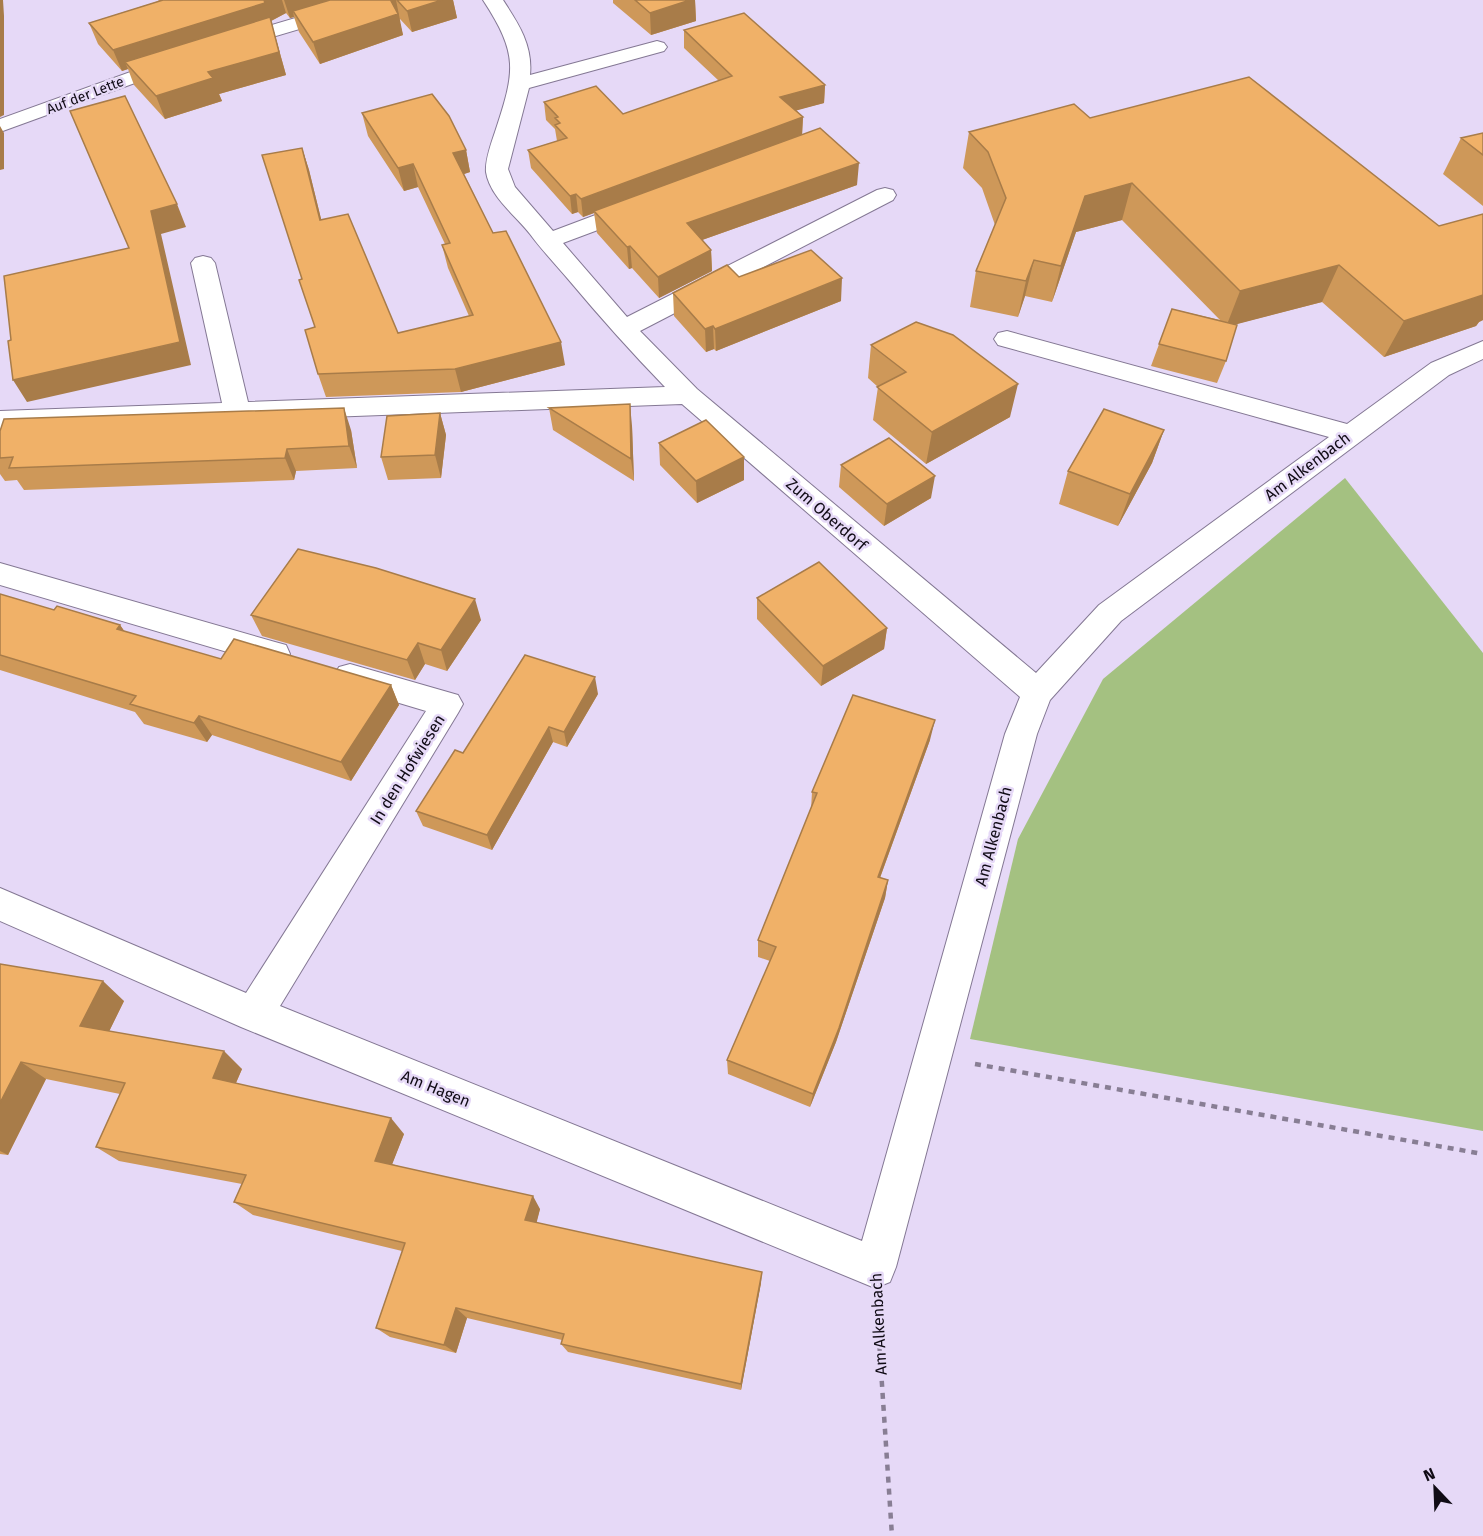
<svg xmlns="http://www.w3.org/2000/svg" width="1483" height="1536" viewBox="0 0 1483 1536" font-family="'Fira Sans',sans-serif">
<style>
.green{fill:#a4c181}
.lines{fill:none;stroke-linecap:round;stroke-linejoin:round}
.minor-casing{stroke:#847894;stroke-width:2}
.path{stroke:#887e94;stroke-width:4.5;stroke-dasharray:6 6;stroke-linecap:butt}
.minor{fill:#fff;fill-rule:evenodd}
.wall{fill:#ce9859}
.shaded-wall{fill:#a87c49}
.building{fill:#f0b168;stroke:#a87c49;stroke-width:1.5}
.labels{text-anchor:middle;stroke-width:5;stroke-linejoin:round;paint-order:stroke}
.far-street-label{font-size:14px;fill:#100b15;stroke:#e6d9f7}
.street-label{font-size:16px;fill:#100b15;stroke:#e6d9f7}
</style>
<rect width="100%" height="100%" fill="#e6d9f7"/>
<!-- green -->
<path class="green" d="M1345,478L1483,653V1131L970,1039L1018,839L1103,679Z"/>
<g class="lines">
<!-- minor casing -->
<g class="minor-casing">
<path id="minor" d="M356,0H387L384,4L239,47H225L222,43L225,39Z
M483,0H503C518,23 533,45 530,75L657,41L664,43L667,47L664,51L529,88L508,169L515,187L553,231L630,202L638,200L646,202L650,207L646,212L563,243L627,317L877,190L885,188L893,190L896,195L893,200L640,331L697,389L1036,673L1099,605L1329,437L998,345L994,339L998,333L1007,331L1347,424L1431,363L1483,341V359L1449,375L1121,621L1050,700L1037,734L896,1267L890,1282L875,1288L241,1027L0,921V888L246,993L426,711L339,685L334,676L339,667L350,664L458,695L463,704L458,713L280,1006L862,1241L1005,734L1020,697L682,404L0,429V411L222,403L191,263L195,258L203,256L211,258L215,263L248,402L665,387C631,352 599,316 568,279C556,265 543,251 533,238C519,218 490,198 486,172C485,160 491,144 495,132C515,71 519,55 483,0Z
M172,57L179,59L182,63L179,67L0,132V119Z
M0,563L275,642L286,645L290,654L286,663L275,666L0,585Z"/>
</g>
<!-- path -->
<path class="path" d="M975,1064L1483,1154
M877,1309L892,1536"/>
<!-- minor -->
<use href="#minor" class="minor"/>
</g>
<!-- wall -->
<path class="wall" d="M158,0H453L457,18L412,32L400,19L399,20L403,35L320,64L299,32L294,17L290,18L286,13L271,21L286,75L219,94L222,101L165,119L134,85L128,69L122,71L98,44L89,23L159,1Z
M613,0H695L696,21L651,35L613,3Z
M684,30L825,85L824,103L796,110L803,117L802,135L857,185L702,240L711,250L712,271L659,298L632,268L629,269L597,233L594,213L583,217L578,212L572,214L531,168L528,150L557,141L555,129L546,120L544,102L623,114L719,81L684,48Z
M362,113L466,150L470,172L464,174L493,233L565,365L461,392L326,397L318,374L315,327L302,279V148L309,170L321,219L398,333L469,316L448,268L442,245L445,244L418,187L404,191L368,136Z
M1090,118L1439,226L1483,214V320L1479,322L1476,326L1384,357L1322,302L1236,324L1226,361L1217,383L1151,366L1172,309L1220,320L1122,220L1076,232L1052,302L1025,296L1018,317L970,307L976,271L995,225L982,188L963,168L969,132Z
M1483,133V206L1443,174L1461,138Z
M739,277L841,301L716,351L714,349L706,352L674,316L673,293Z
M871,345L1010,417L926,464L873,420L878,387L868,378Z
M549,408L632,426L634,481L553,430Z
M440,413L446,435L441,478L388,480L381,457Z
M351,430L357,468L296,471L294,480L24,490L17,480L5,481L0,474V431Z
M1164,430L1152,463L1118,526L1059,504L1068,471Z
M659,443L744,457V480L697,503L660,465Z
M841,465L931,498L884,526L839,487Z
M0,594L54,610L120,625L125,632L221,659L391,685L399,705L351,781L212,735L207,742L144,724L135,712L0,670Z
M757,598L887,628L884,649L821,686L757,619Z
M251,615L481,620L447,671L425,664L415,680L262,636Z
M598,694L567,747L553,742L492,850L423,826L416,811L463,753Z
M930,740L880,878L888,880L885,898L836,1042L810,1107L728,1074L727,1060L770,961L758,957V940L811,809L812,792Z
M0,964L124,1001L109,1031L242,1069L236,1083L404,1134L392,1164L540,1209L536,1223L761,1283L741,1390L568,1352L561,1344L562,1340L467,1318L456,1353L390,1337L376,1328L402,1251L253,1215L234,1202L242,1184L119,1161L96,1147L120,1094L46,1079L8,1155L0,1154Z"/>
<!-- shaded-wall -->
<path class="shaded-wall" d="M0,0H3L4,16V115L0,117Z
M264,0H282L286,13L271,21L286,75L219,94L222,101L165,119L156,96L125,62L128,69L122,71L113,50Z
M284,0H349L293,11L294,17L290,18Z
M392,0H396L403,35L320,64L313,42Z
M442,0H453L457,18L412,32L407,11Z
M690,0H695L696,21L651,35L650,13Z
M825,85L824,103L780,115V97Z
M803,117L802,135L594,211V213L583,217L581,199Z
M0,126L4,133V169L0,170Z
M302,148L309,170L327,243L320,220Z
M466,150L470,172L458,176L453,153Z
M859,163L857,185L688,245L687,223Z
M413,164L418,187L404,191L398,168Z
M1132,183L1122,220L1076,232L1052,302L1061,266L1085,196Z
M576,194L578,212L572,214L570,196Z
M177,204L186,227L161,234L191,365L27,402L13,380L180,342L151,211Z
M630,246L632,268L629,269L627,247Z
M711,250L712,271L659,298L658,277Z
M1034,260L1025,296L1018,317L1026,281Z
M1339,265L1322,302L1226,327L1240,291Z
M842,278L841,301L716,351L715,329Z
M1483,295V320L1479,322L1476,326L1384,357L1404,321Z
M713,326L714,349L706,352L705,329Z
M561,342L565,365L461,392L455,369Z
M1018,384L1010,417L926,464L932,432Z
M630,404L632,426L634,481L631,459Z
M344,408L351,430L357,468L349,446Z
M440,413L446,435L441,478L435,455Z
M1164,430L1152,463L1118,526L1130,494Z
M287,449L296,471L294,480L285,458Z
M744,457V480L697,503L696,481Z
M935,476L931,498L884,526L887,504Z
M475,599L481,620L447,671L441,650Z
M120,625L134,645L117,629Z
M887,628L884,649L821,686L823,666Z
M418,643L425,664L415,680L407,660Z
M595,677L598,694L567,747L564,732Z
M391,685L399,705L351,781L341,762Z
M199,716L212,735L207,742L194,723Z
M935,720L930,740L874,894L878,877Z
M549,727L553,742L492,850L487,835Z
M888,880L885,898L836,1042L810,1107L813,1094Z
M103,981L124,1001L103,1044L80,1026Z
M224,1051L242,1069L231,1094L213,1078Z
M21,1062L46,1079L8,1155L0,1151V1103Z
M391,1118L404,1134L388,1175L375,1161Z
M533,1196L540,1209L534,1233L525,1220Z
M762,1272L761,1283L741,1390V1384Z
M456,1308L467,1318L456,1353L444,1345Z"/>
<!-- building -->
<path class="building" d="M163,0H264L265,3L113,50L89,23Z
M330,0H392L391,1L398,14L313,42L293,11Z
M397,0H442L407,11Z
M635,0H690L650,13Z
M744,13L825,85L780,97L803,117L581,199L576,194L570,196L528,150L567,138L555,125L560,123L555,118L558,117L544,102L596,86L623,114L732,76L684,30Z
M270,17L279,52L208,72L213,78L156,96L125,62Z
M1249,77L1439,226L1483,214V295L1404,321L1339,265L1240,291L1132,183L1085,196L1061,266L1034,260L1026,281L976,271L1006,198L988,152L969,132L1074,104L1090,118Z
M432,94L449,116L466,150L453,153L493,233L506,231L561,342L455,369L318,374L305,330L315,327L299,280L302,279L262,155L302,148L320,220L348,214L398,333L473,315L442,245L450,243L413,164L398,168L362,113Z
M125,96L177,204L151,211L180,342L13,380L8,341L11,340L4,276L129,248L70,111Z
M820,128L859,163L687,223L711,250L658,277L630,246L627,247L594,211Z
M1483,133V155L1461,138Z
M811,250L842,278L715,329L713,326L705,329L673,293L727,265L739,277Z
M1172,309L1237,325L1226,361L1159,344Z
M916,322L953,335L1018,384L932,432L877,387L906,372L871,345Z
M630,404L631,459L549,408Z
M344,408L349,446L287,449L285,458L9,468L13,457L0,458V431L4,419Z
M1104,409L1164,430L1130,494L1068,471Z
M440,413L435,455L381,457L387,416Z
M706,420L744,457L696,481L659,443Z
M889,438L935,476L887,504L841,465Z
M298,549L376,568L475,599L441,650L418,643L407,660L251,615Z
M819,562L887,628L823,666L757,598Z
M0,594L54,610L57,606L120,625L117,629L221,659L234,639L391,685L341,762L199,716L194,723L130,704L136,696L0,655Z
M525,655L595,677L564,732L549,727L487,835L416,811L455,750L463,753Z
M853,695L935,720L878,877L888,880L839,1028L813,1094L727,1060L776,947L758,940L817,793L812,792Z
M0,964L103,981L80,1026L224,1051L213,1078L391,1118L375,1161L533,1196L525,1220L762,1272L741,1384L561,1344L564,1334L456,1308L444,1345L376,1328L405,1243L234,1202L246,1175L96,1147L125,1083L21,1062L0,1103Z"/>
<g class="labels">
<!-- far-street labels -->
<g class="far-street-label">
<text transform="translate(85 95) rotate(-21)" y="5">Auf der Lette</text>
</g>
<!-- street labels -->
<g class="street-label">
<text transform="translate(1307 466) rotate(-37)" y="6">Am Alkenbach</text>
<text transform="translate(827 514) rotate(41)" y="6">Zum Oberdorf</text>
<text transform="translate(407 769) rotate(-58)" y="6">In den Hofwiesen</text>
<text transform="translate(993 836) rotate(-75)" y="6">Am Alkenbach</text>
<text transform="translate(436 1088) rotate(22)" y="6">Am Hagen</text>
<text transform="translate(878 1324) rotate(-93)" y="6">Am Alkenbach</text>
</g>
</g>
<!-- north arrow -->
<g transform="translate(1435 1488) rotate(337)" stroke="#e6d9f7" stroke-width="4.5" paint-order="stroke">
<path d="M0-4.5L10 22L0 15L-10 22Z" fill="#100b15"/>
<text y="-9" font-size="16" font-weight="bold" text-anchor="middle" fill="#100b15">N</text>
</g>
</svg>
